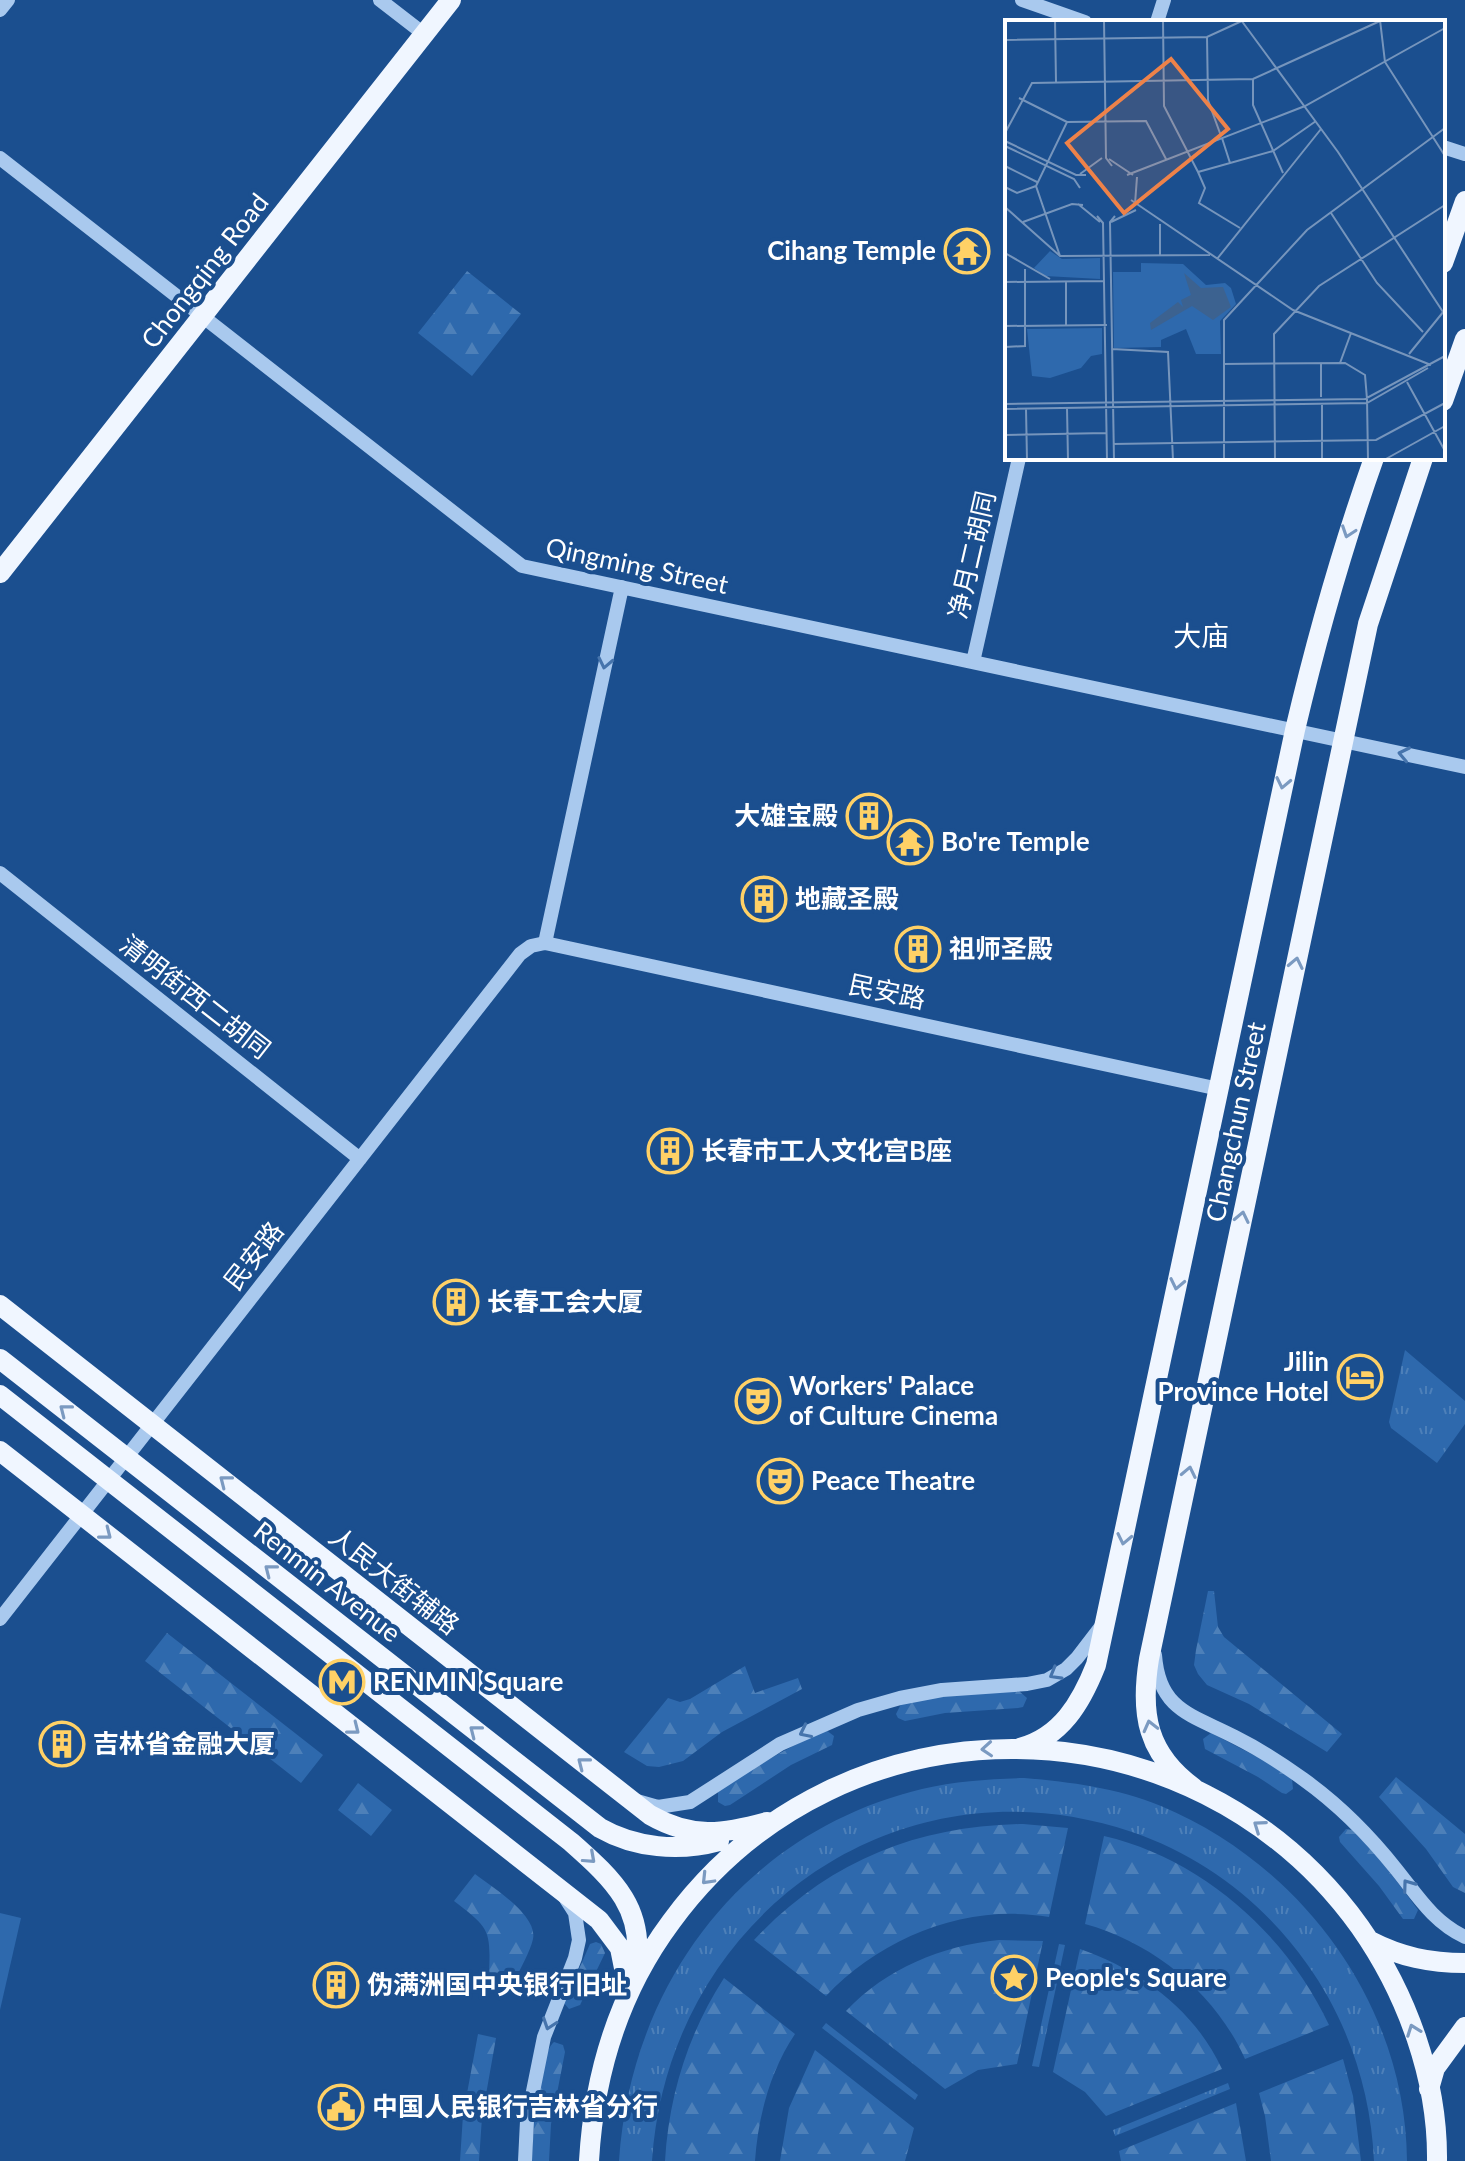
<svg xmlns="http://www.w3.org/2000/svg" width="1465" height="2161" viewBox="0 0 1465 2161" font-family="Lato,'Noto Sans SC',sans-serif">
<style>
.grass{fill:url(#grass-tufts)}
.forest{fill:url(#forest-firs)}
.park{fill:#2e69ad}
.lines{fill:none;stroke-linecap:round;stroke-linejoin:round}
.minor{stroke:#a9c9ee;stroke-width:14}
.major{stroke:#f0f6ff;stroke-width:20}
.oneway{stroke:#7b9ac1}
.oneway2{stroke:#4674ac}
.labels{text-anchor:middle;stroke-width:8;stroke-linejoin:round;paint-order:stroke}
.poi-label{font-size:26px;font-weight:bold;fill:#fff;stroke:#1b4f8f;text-anchor:start}
.street-label{font-size:26px;fill:#fff;stroke:#1b4f8f}
.neighbourhood-label{font-size:28px;fill:#fff;stroke:#1b4f8f}
.inset-road{fill:none;stroke:#7695bc;stroke-width:2}
.view{fill:#ee8249;fill-opacity:0.15;stroke:#ee8249;stroke-width:4}
.inset-edge{fill:none;stroke:#fff;stroke-width:4}
</style>
<defs>
<pattern id="grass-tufts" width="24" height="20" patternUnits="userSpaceOnUse" patternTransform="scale(2)"><rect width="24" height="20" fill="#2e69ad"/><path d="M3 7l-1-3M5 7V3M7 7l1-3M15 17l-1-3M17 17v-4M19 17l1-3" fill="none" stroke="#4d80b9"/></pattern>
<pattern id="forest-firs" width="22" height="20" patternUnits="userSpaceOnUse" patternTransform="scale(2)"><rect width="22" height="20" fill="#2e69ad"/><path d="M5 1l3.5 6h-7zM16 11l3.5 6h-7z" fill="#4d80b9"/></pattern>
</defs>
<rect width="100%" height="100%" fill="#1b4f8f"/>
<!-- grass -->
<path class="grass" d="M1405,1350L1465,1401V1424L1437,1463L1391,1428L1389,1422Z
M1024,1778C1071,1782 1117,1788 1161,1806C1302,1865 1406,2005 1407,2161H1374C1371,2091 1348,2021 1307,1964C1264,1903 1203,1856 1132,1832C897,1752 668,1918 652,2161H619C631,1982 744,1832 922,1789C956,1781 990,1779 1024,1778Z
M1059,1944L1065,1945L1039,2067L1032,2066Z
M826,2023L918,2095L915,2100L822,2028Z
M1228,2083L1230,2089L1115,2136L1113,2130Z"/>
<!-- forest -->
<path class="forest" d="M467,271L521,314L472,376L418,333Z
M1208,1591H1214L1218,1627L1224,1637L1342,1734L1327,1752L1249,1704L1207,1685L1198,1674L1194,1665L1196,1650Z
M167,1633L323,1755L301,1783L145,1661Z
M745,1666L755,1693L798,1678L802,1689L722,1732L683,1761L659,1767L647,1766L624,1752L668,1698L680,1702L690,1699Z
M1019,1691L1027,1698L1023,1707L1018,1708L945,1713L905,1721L898,1718L896,1714L901,1704L943,1696Z
M826,1730L834,1736L832,1745L791,1765L730,1805L725,1806L718,1802V1792C753,1767 787,1748 826,1730Z
M1211,1733L1267,1762L1292,1779L1293,1789L1286,1794L1282,1793L1258,1777L1205,1749L1203,1739Z
M1396,1777L1465,1834V1893L1453,1887L1426,1849L1379,1797Z
M358,1783L392,1810L371,1836L338,1810Z
M1023,1824L1068,1828L1049,1917C967,1903 882,1937 826,1996L754,1940C829,1861 916,1826 1023,1824Z
M1346,1829L1352,1830C1377,1854 1397,1881 1418,1910L1414,1919H1403L1379,1886L1340,1842L1339,1837Z
M1104,1836C1203,1859 1287,1935 1329,2025L1245,2059C1216,1994 1154,1943 1085,1924Z
M475,1874C492,1887 538,1915 533,1939C530,1952 521,1967 515,1980L489,1974C491,1929 489,1928 454,1901Z
M999,1940L1043,1941L1017,2064L978,2070L945,2089L846,2011C887,1968 941,1946 999,1940Z
M596,1942L601,1944L605,1953L580,2005L569,2009L564,2003L590,1944Z
M1080,1949C1140,1970 1194,2009 1222,2069L1106,2116L1085,2092L1053,2072Z
M724,1978L795,2034C770,2071 758,2117 755,2161H665C669,2095 688,2034 724,1978Z
M478,2034L496,2038L482,2117L479,2161H460L463,2115Z
M554,2042L563,2045L565,2052L551,2124L549,2161H532C533,2137 537,2057 554,2042Z
M815,2050L914,2128L905,2161H780L789,2108Z
M1343,2059L1353,2096L1361,2161H1271L1265,2116L1259,2093Z
M1236,2103L1246,2161H1121L1119,2151Z"/>
<!-- park -->
<path class="park" d="M0,1913L21,1918L0,2010Z"/>
<g class="lines">
<!-- minor -->
<path class="minor" d="M380,0L424,34
M1022,0L1085,22
M0,10L8,0
M1157,22L1164,0
M1443,147L1465,154
M0,158L522,566L1465,767
M973,662L1019,458
M0,873L360,1159
M545,943L622,587
M0,1619L520,954L531,946L545,943L1219,1089
M1155,1655C1159,1711 1193,1715 1235,1737C1259,1749 1281,1763 1303,1779C1338,1804 1369,1835 1396,1869C1417,1895 1433,1922 1465,1937
M637,1801L658,1807L690,1802L780,1744L858,1710L900,1698L942,1690L1027,1684L1047,1680L1066,1669L1077,1658L1100,1628
M525,2161L527,2121L544,2037L575,1958L579,1940L575,1913L566,1899"/>
<!-- major -->
<path class="major" d="M1443,263L1465,201
M1443,401L1465,339
M0,573L451,0
M0,1305L650,1815C692,1839 723,1834 767,1822
M0,1359L600,1828C635,1848 679,1852 719,1841
M0,1395L571,1842C614,1880 647,1910 635,1972
M0,1451L599,1920L620,1948L627,1983
M1020,1748C1061,1737 1081,1703 1096,1665L1295,730C1317,637 1342,548 1374,458
M1194,1788C1147,1754 1140,1714 1149,1659L1368,624L1423,458
M1370,1941C1401,1957 1430,1963 1465,1963
M1429,2089L1435,2068L1465,2027
M589,2161C594,2075 619,1992 671,1922C842,1688 1192,1693 1360,1927C1407,1994 1438,2079 1437,2161"/>
</g>
<!-- one-way arrows -->
<defs><path id="oneway-chevron" d="M-2-3.5L2.5 0L-2 3.5" fill="none" stroke-width="1.6" stroke-linecap="round" stroke-linejoin="round" transform="scale(2)"/></defs>
<g class="oneway">
<use href="#oneway-chevron" transform="translate(1348 532) rotate(109)"/>
<use href="#oneway-chevron" transform="translate(1283 783) rotate(102)"/>
<use href="#oneway-chevron" transform="translate(1296 963) rotate(-78)"/>
<use href="#oneway-chevron" transform="translate(1242 1217) rotate(-78)"/>
<use href="#oneway-chevron" transform="translate(1177 1284) rotate(102)"/>
<use href="#oneway-chevron" transform="translate(65 1410) rotate(-142)"/>
<use href="#oneway-chevron" transform="translate(1189 1472) rotate(-78)"/>
<use href="#oneway-chevron" transform="translate(225 1481) rotate(-142)"/>
<use href="#oneway-chevron" transform="translate(106 1534) rotate(38)"/>
<use href="#oneway-chevron" transform="translate(1124 1539) rotate(102)"/>
<use href="#oneway-chevron" transform="translate(270 1570) rotate(-142)"/>
<use href="#oneway-chevron" transform="translate(1150 1726) rotate(-104)"/>
<use href="#oneway-chevron" transform="translate(354 1729) rotate(38)"/>
<use href="#oneway-chevron" transform="translate(475 1731) rotate(-142)"/>
<use href="#oneway-chevron" transform="translate(987 1749) rotate(176)"/>
<use href="#oneway-chevron" transform="translate(583 1763) rotate(-142)"/>
<use href="#oneway-chevron" transform="translate(1259 1826) rotate(-145)"/>
<use href="#oneway-chevron" transform="translate(590 1858) rotate(42)"/>
<use href="#oneway-chevron" transform="translate(707 1879) rotate(134)"/>
<use href="#oneway-chevron" transform="translate(1413 2030) rotate(-110)"/>
</g>
<g class="oneway2">
<use href="#oneway-chevron" transform="translate(605 663) rotate(102)"/>
<use href="#oneway-chevron" transform="translate(1404 754) rotate(-168)"/>
<use href="#oneway-chevron" transform="translate(1055 1674) rotate(150)"/>
<use href="#oneway-chevron" transform="translate(805 1732) rotate(154)"/>
<use href="#oneway-chevron" transform="translate(1408 1885) rotate(-126)"/>
<use href="#oneway-chevron" transform="translate(549 2024) rotate(109)"/>
</g>
<!-- icons -->
<defs>
<g id="temple-ring" transform="scale(2.3)"><circle r="9.5" fill="#1b4f8f" stroke="#ffd166" stroke-width="1.5"/><path d="M0-6L5-2H3V0L6.5 2.5H4V6H1.5V3h-3V6H-4V2.5H-6.5L-3 0V-2H-5Z" fill="#ffd166"/></g>
<g id="building-ring" transform="scale(2.3)"><circle r="9.5" fill="#1b4f8f" stroke="#ffd166" stroke-width="1.5"/><path d="M-4-6H4V6H1V3H-1V6H-4ZM-2.5-4.3h1.7v1.8h-1.7ZM.8-4.3h1.7v1.8H.8ZM-2.5-1h1.7V.8h-1.7ZM.8-1h1.7V.8H.8Z" fill="#ffd166"/></g>
<g id="hotel-ring" transform="scale(2.3)"><circle r="9.5" fill="#1b4f8f" stroke="#ffd166" stroke-width="1.5"/><path d="M-6-4.5h1.5V1H6V5H4.5V3h-9V5H-6ZM-4 0a1.8 1.8 0 1 1 3.6 0ZM.5 0V-2.5h3Q6-2.5 6 0Z" fill="#ffd166"/></g>
<g id="theatre-ring" transform="scale(2.3)"><circle r="9.5" fill="#1b4f8f" stroke="#ffd166" stroke-width="1.5"/><path d="M-5-5.5Q0-4 5-5.5V0Q5 5 0 6Q-5 5-5 0ZM-3.3-2.5H-1v1.5H-3.3ZM1-2.5H3.3v1.5H1ZM-2.8 1Q0 5.5 2.8 1Z" fill="#ffd166"/></g>
<g id="metro-ring" transform="scale(2.3)"><circle r="9.5" fill="#1b4f8f" stroke="#ffd166" stroke-width="1.5"/><path d="M-5.5 5V-5H-3L0 0L3-5H5.5V5H3V-.5L0 4L-3-.5V5Z" fill="#ffd166"/></g>
<g id="sight-ring" transform="scale(2.3)"><circle r="9.5" fill="#1b4f8f" stroke="#ffd166" stroke-width="1.5"/><path d="M0-6L1.8-2.2L6-1.7L2.9 1.2L3.7 5.4L0 3.3L-3.7 5.4L-2.9 1.2L-6-1.7L-1.8-2.2Z" fill="#ffd166"/></g>
<g id="civic-ring" transform="scale(2.3)"><circle r="9.5" fill="#1b4f8f" stroke="#ffd166" stroke-width="1.5"/><path d="M-.6-6.5H3V-4.5H.6V-3L4-1V1h2V6H-6V1h2V-1L-.6-3ZM-1.2 2.5V6h2.4V2.5Z" fill="#ffd166"/></g>
</defs>
<g fill-rule="evenodd">
<use href="#temple-ring" x="967" y="251"/>
<use href="#building-ring" x="869" y="816"/>
<use href="#temple-ring" x="910" y="842"/>
<use href="#building-ring" x="764" y="899"/>
<use href="#building-ring" x="918" y="949"/>
<use href="#building-ring" x="670" y="1151"/>
<use href="#building-ring" x="456" y="1302"/>
<use href="#hotel-ring" x="1360" y="1377"/>
<use href="#theatre-ring" x="758" y="1401"/>
<use href="#theatre-ring" x="780" y="1481"/>
<use href="#metro-ring" x="342" y="1682"/>
<use href="#building-ring" x="62" y="1744"/>
<use href="#sight-ring" x="1014" y="1978"/>
<use href="#building-ring" x="336" y="1985"/>
<use href="#civic-ring" x="341" y="2107"/>
</g>
<g class="labels">
<!-- poi labels -->
<g class="poi-label">
<text x="936" y="260" text-anchor="end">Cihang Temple</text>
<text x="838" y="825" text-anchor="end">大雄宝殿</text>
<text x="941" y="851">Bo're Temple</text>
<text x="795" y="908">地藏圣殿</text>
<text x="949" y="958">祖师圣殿</text>
<text x="701" y="1160">长春市工人文化宫B座</text>
<text x="487" y="1311">长春工会大厦</text>
<text x="1329" y="1371" text-anchor="end">Jilin<tspan x="1329" dy="30">Province Hotel</tspan></text>
<text x="789" y="1395">Workers' Palace<tspan x="789" dy="30">of Culture Cinema</tspan></text>
<text x="811" y="1490">Peace Theatre</text>
<text x="373" y="1691">RENMIN Square</text>
<text x="93" y="1753">吉林省金融大厦</text>
<text x="1045" y="1987">People's Square</text>
<text x="367" y="1994">伪满洲国中央银行旧址</text>
<text x="372" y="2116">中国人民银行吉林省分行</text>
</g>
<!-- street labels -->
<g class="street-label">
<text transform="translate(205 271) rotate(-52)" y="9">Chongqing Road</text>
<text transform="translate(972 555) rotate(-77)" y="9">净月二胡同</text>
<text transform="translate(637 566) rotate(12)" y="9">Qingming Street</text>
<text transform="translate(887 992) rotate(12)" y="9">民安路</text>
<text transform="translate(195 997) rotate(38)" y="9">清明街西二胡同</text>
<text transform="translate(1236 1122) rotate(-78)" y="9">Changchun Street</text>
<text transform="translate(254 1256) rotate(-52)" y="9">民安路</text>
<text transform="translate(394 1581) rotate(38)" y="9">人民大街辅路</text>
<text transform="translate(327 1582) rotate(38)" y="9">Renmin Avenue</text>
</g>
<!-- neighbourhood labels -->
<g class="neighbourhood-label">
<text x="1201" y="646">大庙</text>
</g>
</g>
<!-- overview -->
<g transform="translate(1005 20)">
<rect width="440" height="440" fill="#1b4f8f"/>
<path d="M45,231L57,239L95,238V259L40,256L29,248ZM136,243L178,244L201,265L220,263L226,268L231,284L215,301L216,334H191L181,309L156,320V327L109,328L108,252H136Z" fill="#2e69ad"/>
<path d="M97,308V334L86,336L76,348L45,358L27,356L22,309Z" fill="#2e69ad"/>
<path d="M179,253L196,268L218,267L226,287L208,300L187,286L146,310L145,303L173,282L178,287L176,280L186,275Z" fill="#3c6290"/>
<path class="inset-road" d="M50,0L51,62M99,0L101,138L107,146M158,0L159,86L193,152L268,131L311,101M236,0L333,132L440,295M375,0L380,42L440,136M202,17L203,80L216,116M0,20L202,17L239,0M272,48L375,1M248,59V85L278,153M14,78L62,102M0,113L27,63L248,59L272,48M217,118L225,143M0,121L71,155H81M0,126L69,159L75,168M104,139L128,155M0,146L32,162M193,152L200,168L194,183L235,208M75,154L97,138M122,155L300,86L440,8M0,167L12,173L31,166M126,180L288,290L426,345M73,184L95,202M130,184L132,157M0,187L55,236L205,235M326,193L372,263L418,312M92,196L98,203L102,440M18,202L67,184L78,185M106,202L131,190M0,233L45,259M155,235V204M55,236L31,166L62,102L141,101L161,139M212,239L316,109M61,261V305M0,262L99,261M0,306L102,305M0,327L20,326V249M107,329L163,332L168,440M404,334L439,291M316,343V377M335,343L346,313M218,344L340,343L360,355L362,379M402,362L440,431M362,379L363,440M0,384L360,379L440,336M317,384V440M62,388L63,440M0,389L362,383L423,348M21,389L22,440M0,415L101,413M108,424L371,420L440,383M109,440L105,202L110,196M219,440V300L302,210L440,108M270,440L269,314L314,266L440,185M379,440L440,406"/>
<path class="view" d="M166,39L223,109L119,193L62,123Z"/>
<rect width="440" height="440" class="inset-edge"/>
</g>
</svg>
